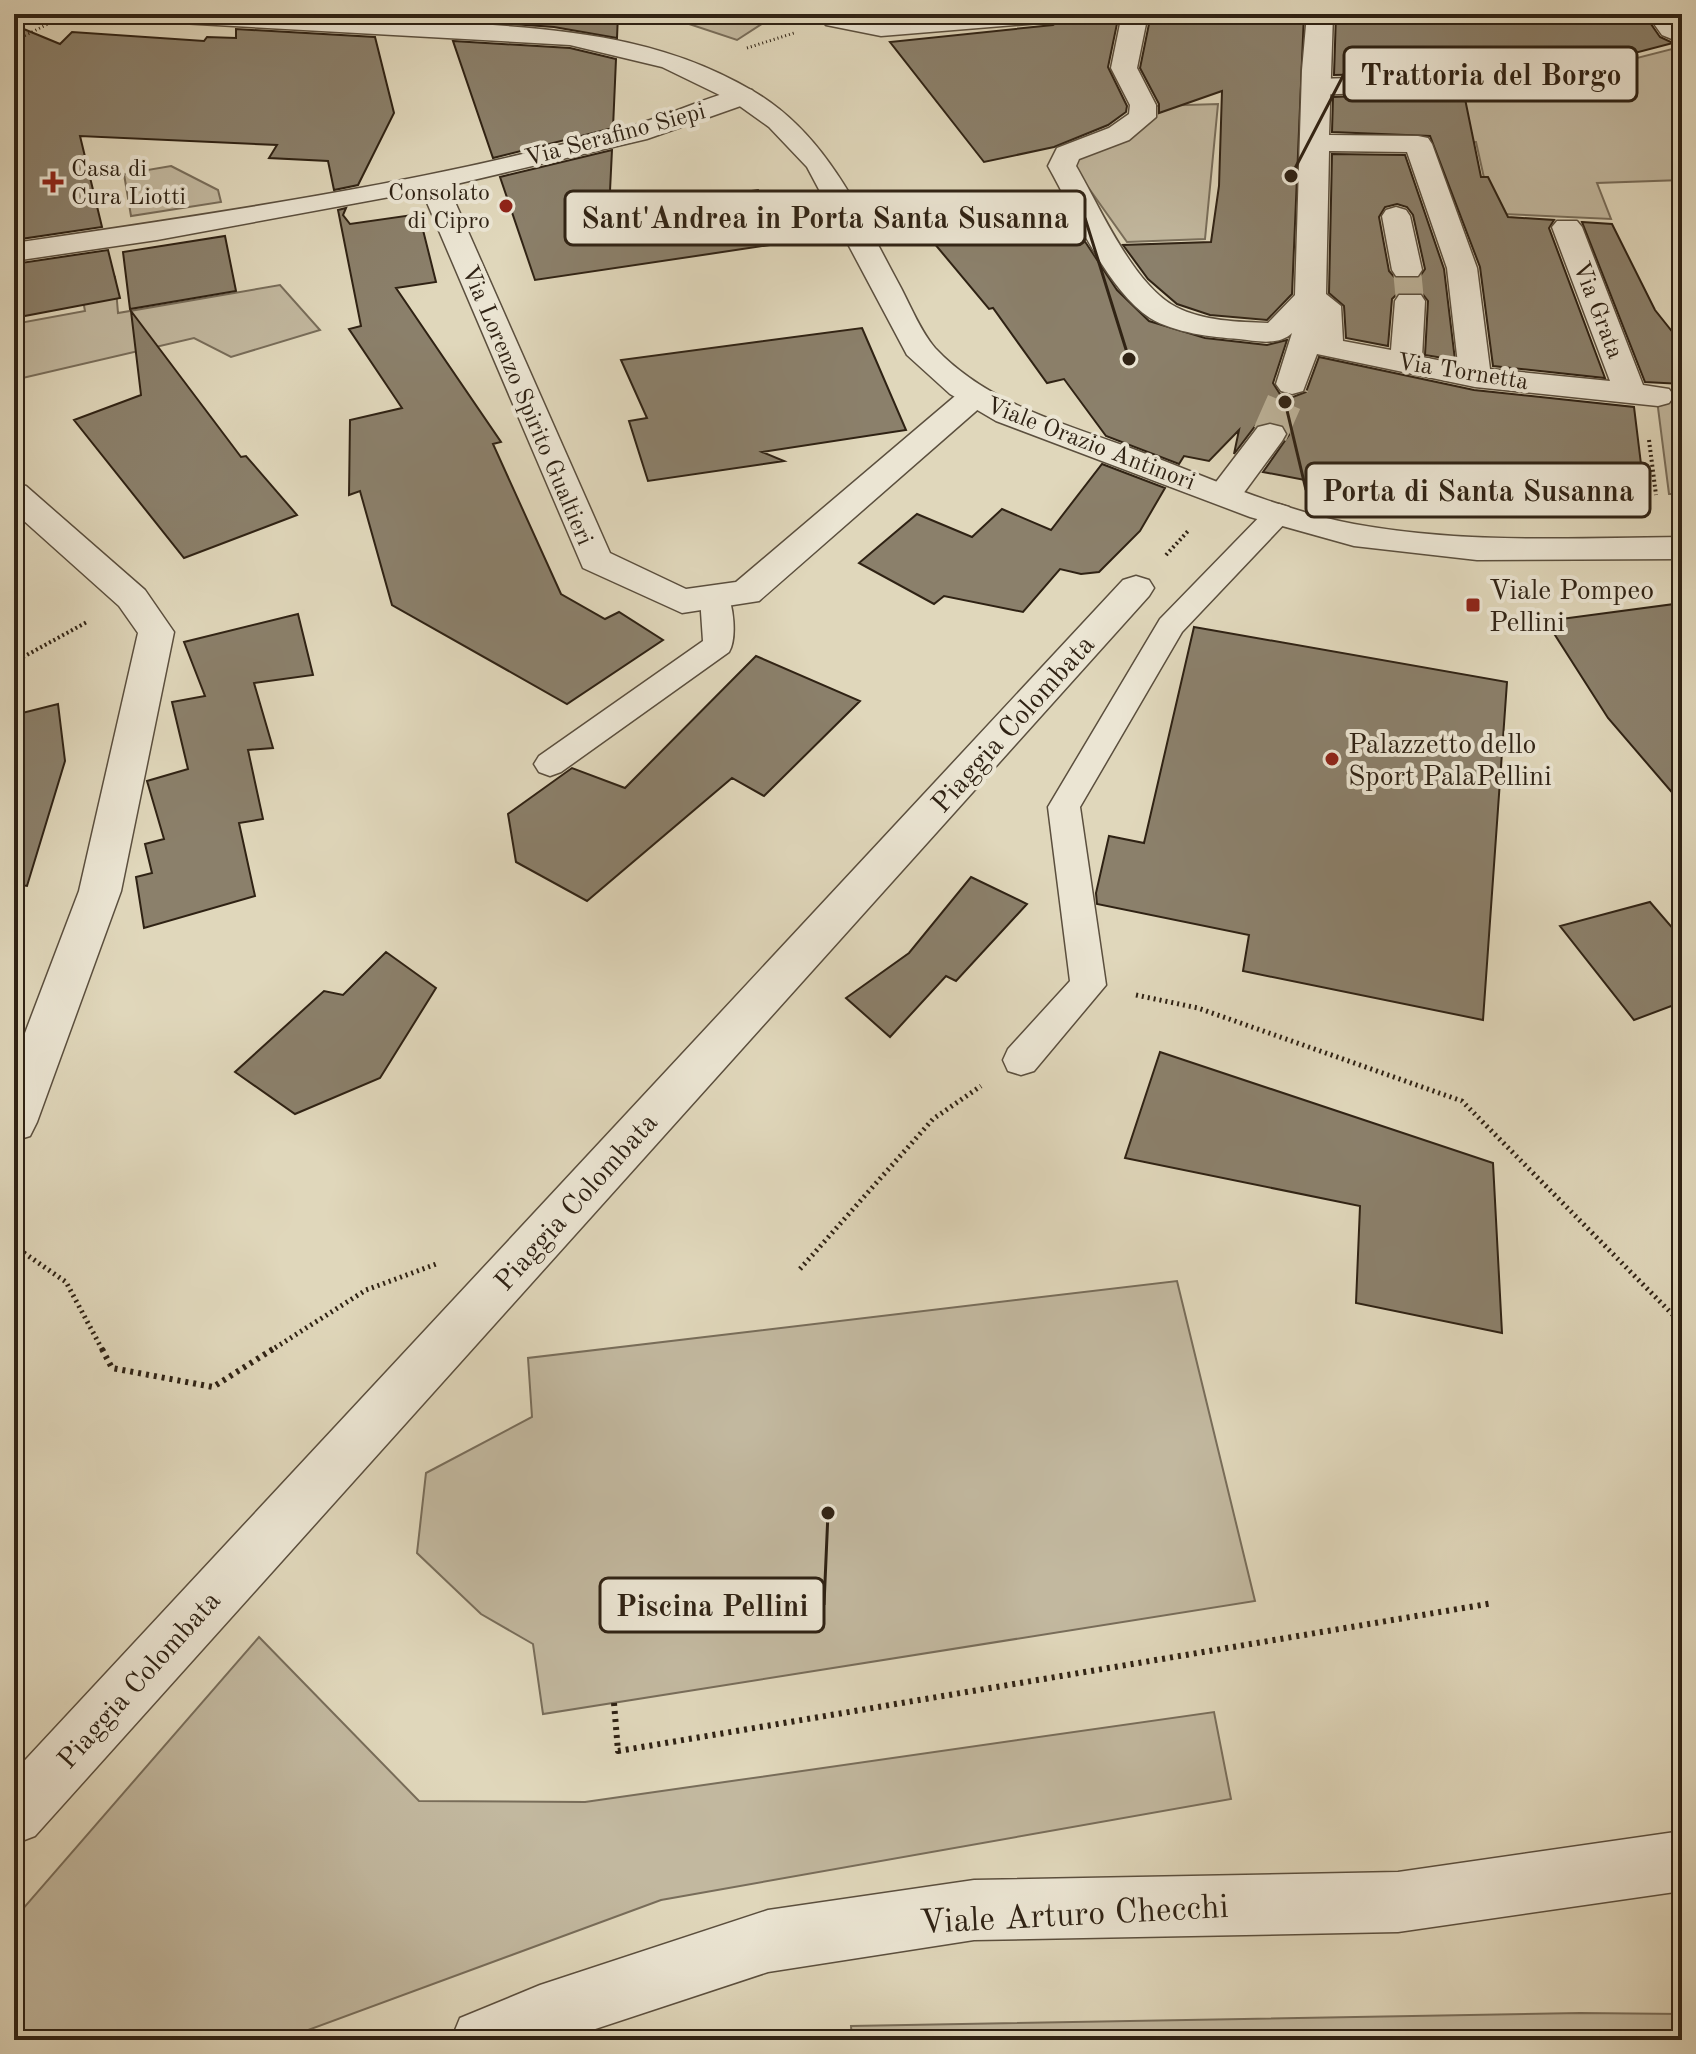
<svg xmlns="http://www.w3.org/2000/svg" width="1696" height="2054" viewBox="0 0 1696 2054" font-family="'Old Standard TT',serif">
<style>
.green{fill:#c2b89f;stroke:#786d5a;stroke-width:2}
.building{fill:#8b806b;stroke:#2f2214;stroke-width:2;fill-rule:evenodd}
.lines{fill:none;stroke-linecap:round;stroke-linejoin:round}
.minor-tunnel-far1{stroke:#bdb39a;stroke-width:28;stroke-dasharray:28 14;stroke-linecap:butt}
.minor-tunnel{stroke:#bdb39a;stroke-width:35;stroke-dasharray:35 18;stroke-linecap:butt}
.service-casing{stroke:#5b4f3e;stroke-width:3}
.pedestrian-casing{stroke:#5b4f3e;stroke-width:3}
.minor-casing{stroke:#5b4f3e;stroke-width:3}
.tertiary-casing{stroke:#5b4f3e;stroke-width:3}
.path-far3{stroke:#2f2214;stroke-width:3;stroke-dasharray:1 3;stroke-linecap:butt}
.path-far2{stroke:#2f2214;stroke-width:4;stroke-dasharray:2 3;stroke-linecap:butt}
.path-far1{stroke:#2f2214;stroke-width:5;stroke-dasharray:2 4;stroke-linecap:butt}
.path{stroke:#2f2214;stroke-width:6;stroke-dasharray:3 5;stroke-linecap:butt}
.service{fill:#ebe5d3;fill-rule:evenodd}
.pedestrian{fill:#ebe5d3;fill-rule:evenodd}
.minor{fill:#ebe5d3;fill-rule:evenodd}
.tertiary{fill:#ebe5d3;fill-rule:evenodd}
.poi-dot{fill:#8f2418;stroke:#ebe5d3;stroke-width:3}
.labels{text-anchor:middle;stroke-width:8;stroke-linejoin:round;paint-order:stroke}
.far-street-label{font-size:24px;fill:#2f2214;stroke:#ebe5d3}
.far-poi-label{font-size:24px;fill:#2f2214;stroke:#ebe5d3;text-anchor:start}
.poi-label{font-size:28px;fill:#2f2214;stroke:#ebe5d3;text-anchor:start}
.street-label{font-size:28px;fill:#2f2214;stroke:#ebe5d3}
.near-street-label{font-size:34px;fill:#2f2214;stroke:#ebe5d3}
.leader{fill:none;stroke:#2f2214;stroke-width:3}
.callout-dot{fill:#2f2214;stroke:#ebe5d3;stroke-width:3}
.callout{fill:#ebe5d3;stroke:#2f2214;stroke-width:3}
.callout-label{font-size:30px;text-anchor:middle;font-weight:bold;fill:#2f2214}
</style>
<rect width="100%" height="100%" fill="#e0d7bb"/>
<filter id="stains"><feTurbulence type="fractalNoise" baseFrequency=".0025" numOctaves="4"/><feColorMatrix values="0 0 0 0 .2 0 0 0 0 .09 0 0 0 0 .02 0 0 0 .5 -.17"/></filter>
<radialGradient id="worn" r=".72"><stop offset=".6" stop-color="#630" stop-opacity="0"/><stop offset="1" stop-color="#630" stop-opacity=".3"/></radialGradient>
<!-- green -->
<path class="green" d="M659,14H777L737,40Z
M1672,49L1682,58V180L1597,183L1611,219L1503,214L1489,200L1476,142H1455L1424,109L1411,89L1489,85L1506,74L1535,84Z
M1218,104L1205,239L1127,242L1073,166L1081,156L1155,106Z
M171,166L218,190L221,202L131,216L124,174Z
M115,277L118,313L280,285L320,330L231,357L194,338L14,380V324L85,311L80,284Z
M1657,400L1682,403V494H1669Z
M1177,1281L1255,1601L543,1714L533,1644L481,1614L417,1553L426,1473L532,1417L528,1358Z
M259,1637L419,1801L585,1802L1214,1712L1231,1799L661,1900L281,2040H14V1919Z
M1580,2013L1682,2014V2040H852L851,2026Z"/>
<!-- building -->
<path class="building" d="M444,14H618L617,38L554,27L445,19Z
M1069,14H1119L1108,67L1127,106L1126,112L1108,125L1054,147L984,162L890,42L1053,25Z
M1151,14H1304L1292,294L1267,320L1210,315L1177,304L1148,279L1123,245L1211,242L1219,186L1222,91L1159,113V104L1140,68Z
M1336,14H1644L1660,37L1673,43L1531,80L1455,50L1481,177H1488L1508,217L1554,220L1549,228L1605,378L1493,366L1480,267L1430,136L1332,132L1333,97L1433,93L1440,82L1434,75L1424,73L1334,75Z
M14,25L60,44L72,32L204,41L207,37L236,38V29L375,37L394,113L358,185L334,190L328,161L269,158L277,145L80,136L102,227L14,240Z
M453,41L570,48L616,59L613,128L493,158Z
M612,150L609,211L758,190L783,243L535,280L500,177Z
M1332,154L1405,155L1444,269L1455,360L1425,355L1428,301L1421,292H1399L1392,299L1388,346L1346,338L1344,306L1329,293ZM1397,204L1407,207L1413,215L1425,269L1418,279H1396L1389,271L1379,217L1385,207Z
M346,208L343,215L350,224L419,214L436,282L396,288L501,442L493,444L561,594L605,619L619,612L663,640L567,704L392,605L360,491L349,495L350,420L402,408L349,329L361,326L338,210Z
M1059,212L1086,243L1117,290L1149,321L1205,338L1267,345L1287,340L1273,383L1280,394L1293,397L1306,392L1319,357L1474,390L1634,407L1646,505L1547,511L1367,492L1263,472L1289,435L1285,426L1271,421L1256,425L1234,454L1239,430L1209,461L1184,456L1179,464L1106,436L1064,379L1047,383L993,308L989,309L934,243L992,229L990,223Z
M1582,222L1612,224L1655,310L1682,344V384L1645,382Z
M225,236L236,291L130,309L123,252Z
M108,250L120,298L14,318V264Z
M131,311L241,457L246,456L297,515L184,558L74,420L141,395Z
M862,328L906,430L762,452L784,461L648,481L629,421L647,418L621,360Z
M1102,464L1165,488L1140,531L1099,572L1081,574L1060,569L1023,612L944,596L934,604L859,563L917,514L972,537L1002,509L1051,530Z
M1682,603V804L1608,718L1546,621Z
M298,614L313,675L254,683L273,748L248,750L263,819L239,823L255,896L144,928L136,877L152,873L145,844L164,839L147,781L188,769L172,702L205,696L184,642Z
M1194,627L1507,682L1483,1020L1243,971L1249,935L1097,904L1096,893L1109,836L1144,843Z
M756,656L860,701L764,796L732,778L587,901L516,862L508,814L572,768L625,788Z
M58,704L65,761L27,886L14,884V715Z
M971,877L1027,904L956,981L946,976L890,1037L846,998L909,953Z
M1650,902L1682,939V1002L1634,1020L1560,926Z
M386,952L436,988L380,1078L295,1114L235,1072L324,991L343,995Z
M1160,1052L1493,1163L1502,1333L1356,1303L1360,1206L1125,1158Z"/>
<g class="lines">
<!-- minor-tunnel-far1 -->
<path class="minor-tunnel-far1" d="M1407,270L1410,301"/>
<!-- minor-tunnel -->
<path class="minor-tunnel" d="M1270,434L1292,384"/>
<!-- service casing -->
<g class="service-casing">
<path id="service" d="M1279,504L1289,507L1293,513L1289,519L1182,632L1080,807L1106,985L1034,1071L1021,1075L1008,1071L1003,1060L1008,1049L1070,981L1048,807L1160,619L1269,507Z
M715,587L725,590C734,603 737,639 729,652L561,772L550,776L539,772L534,764L539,756L703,641L700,597L705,590Z"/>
</g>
<!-- pedestrian casing -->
<g class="pedestrian-casing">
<path id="pedestrian" d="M1424,76L1433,78L1437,84L1433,90L1315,95L1306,93L1302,87L1306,81L1315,79Z"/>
</g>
<!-- minor casing -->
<g class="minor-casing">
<path id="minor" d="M829,14L881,20L960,14H1066L1053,22L881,36L826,25L822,20Z
M1122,14H1148L1137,68L1156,105V117L1129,140L1079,159L1076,166C1100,207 1133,285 1176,307C1203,321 1238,322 1268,323L1295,295L1302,70L1307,14H1333L1329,135L1418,136L1428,138L1432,144L1477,268L1490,369L1610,381L1552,227L1557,221H1577L1582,227L1643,385L1669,389L1674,396L1669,403L1658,406L1475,387L1317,354L1303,391L1292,394L1281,391L1276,384L1292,333C1279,346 1256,341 1239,339C1211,337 1175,333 1150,318C1106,289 1074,212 1048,166L1057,148L1109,128L1129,114L1130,105L1111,68ZM1329,151L1407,152L1447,268L1458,364L1422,357L1425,301L1421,295H1399L1395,301L1391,350L1343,341L1341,306L1326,294Z
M1647,14H1673L1682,26V43L1662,35Z
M743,88L752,90L756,96L752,102L647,139L448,186L610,553L686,589L736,582L961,391L972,388L983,391L988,398L983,405L759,601L682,613L583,568L422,191L157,240L14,261V243C219,213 428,183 628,127C667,116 704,98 743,88Z
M1396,207L1406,210L1410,216L1422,270L1418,276H1396L1392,270L1382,216L1386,210Z
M1270,424L1282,427L1286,434L1282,441L1237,502L1225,505L1213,502L1208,494L1213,486L1258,427Z
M14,483L26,486L145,590L174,632L121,891L37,1122L30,1136L14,1141V1062L79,891L138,633L119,606L14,512Z
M1136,576L1149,580L1154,588L1149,596L35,1836L14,1844V1772L1123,580Z
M1682,1831V1891L1398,1932L974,1940L768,1972L562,2040H451L460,2018L540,1985L768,1910L974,1880L1398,1872Z"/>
</g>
<!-- tertiary casing -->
<g class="tertiary-casing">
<path id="tertiary" d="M150,14C243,14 335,16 427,21C541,28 652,31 753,91C828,135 861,215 901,288C911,307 921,332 935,348C986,402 1058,422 1125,446C1201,474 1275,509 1354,524C1462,544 1573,538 1682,537V559L1477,560L1354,546L1250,517L996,421L950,394L907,355L807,167L769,127L734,102L662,67L570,45L163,22Z"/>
</g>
<!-- path-far3 -->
<path class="path-far3" d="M14,41L68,14
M747,48L794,33"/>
<!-- path-far2 -->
<path class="path-far2" d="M1649,440L1656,495
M1166,555L1189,530
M14,662L87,622"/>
<!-- path-far1 -->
<path class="path-far1" d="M1136,995L1198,1008L1462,1101L1682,1324
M14,1246L66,1282L103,1351
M800,1269L933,1119L981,1086
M270,1351L366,1290L439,1263"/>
<!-- path -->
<path class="path" d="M102,1349L112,1368L213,1387L273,1349
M614,1703L618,1751L1493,1603"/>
<!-- service -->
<use href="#service" class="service"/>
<!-- pedestrian -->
<use href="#pedestrian" class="pedestrian"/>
<!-- minor -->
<use href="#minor" class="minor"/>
<!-- tertiary -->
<use href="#tertiary" class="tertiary"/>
</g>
<!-- markers -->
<g class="poi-dot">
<path d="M49 170h8v8h8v8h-8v8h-8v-8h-8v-8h8z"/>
<circle cx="506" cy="206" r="8"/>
<rect x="1465" y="597" width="16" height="16" rx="4"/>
<circle cx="1332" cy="759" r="8"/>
</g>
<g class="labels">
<!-- far-street labels -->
<g class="far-street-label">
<text transform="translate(615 134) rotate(-15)" y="8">Via Serafino Siepi</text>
<text transform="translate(1599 310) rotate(69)" y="8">Via Grata</text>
<text transform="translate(1463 371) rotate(9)" y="8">Via Tornetta</text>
<text transform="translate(528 405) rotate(67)" y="8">Via Lorenzo Spirito Gualtieri</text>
<text transform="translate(1091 443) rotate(21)" y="8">Viale Orazio Antinori</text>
</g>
<!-- far-poi labels -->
<g class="far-poi-label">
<text x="71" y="176">Casa di<tspan x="71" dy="28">Cura Liotti</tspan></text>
<text x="490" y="200" text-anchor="end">Consolato<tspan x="490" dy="28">di Cipro</tspan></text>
</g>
<!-- poi labels -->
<g class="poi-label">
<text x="1489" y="599">Viale Pompeo<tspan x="1489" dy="32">Pellini</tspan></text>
<text x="1348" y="753">Palazzetto dello<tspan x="1348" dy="32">Sport PalaPellini</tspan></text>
</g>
<!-- street labels -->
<g class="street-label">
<text transform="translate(1012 723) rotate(-48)" y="10">Piaggia Colombata</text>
<text transform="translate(575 1201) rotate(-48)" y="10">Piaggia Colombata</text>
<text transform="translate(138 1679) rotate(-48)" y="10">Piaggia Colombata</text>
</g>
<!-- near-street labels -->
<g class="near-street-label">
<text transform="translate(1074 1913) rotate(-3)" y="12">Viale Arturo Checchi</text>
</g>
</g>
<!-- callouts -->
<path class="leader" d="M1291 176L1344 74M1129 359L1085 218M1285 402L1306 490M828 1513L824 1605"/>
<g class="callout-dot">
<circle cx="1291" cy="176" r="8"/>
<circle cx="1129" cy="359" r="8"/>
<circle cx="1285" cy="402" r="8"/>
<circle cx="828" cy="1513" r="8"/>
</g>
<g class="callout">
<rect x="1344" y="47" width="293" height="54" rx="8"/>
<rect x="565" y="191" width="520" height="54" rx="8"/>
<rect x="1306" y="463" width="344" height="54" rx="8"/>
<rect x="600" y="1578" width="224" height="54" rx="8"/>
</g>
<g class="callout-label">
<text x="1491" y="85">Trattoria del Borgo</text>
<text x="825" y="228">Sant'Andrea in Porta Santa Susanna</text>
<text x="1478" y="501">Porta di Santa Susanna</text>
<text x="712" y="1616">Piscina Pellini</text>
</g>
<!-- margin -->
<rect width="1696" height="2054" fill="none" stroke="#e0d7bb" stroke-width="48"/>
<rect x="16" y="16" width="1664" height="2022" fill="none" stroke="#2f2214" stroke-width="4"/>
<rect x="24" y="24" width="1648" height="2006" fill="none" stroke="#2f2214" stroke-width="2"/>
<rect width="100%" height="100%" filter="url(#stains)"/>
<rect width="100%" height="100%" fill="url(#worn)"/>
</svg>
